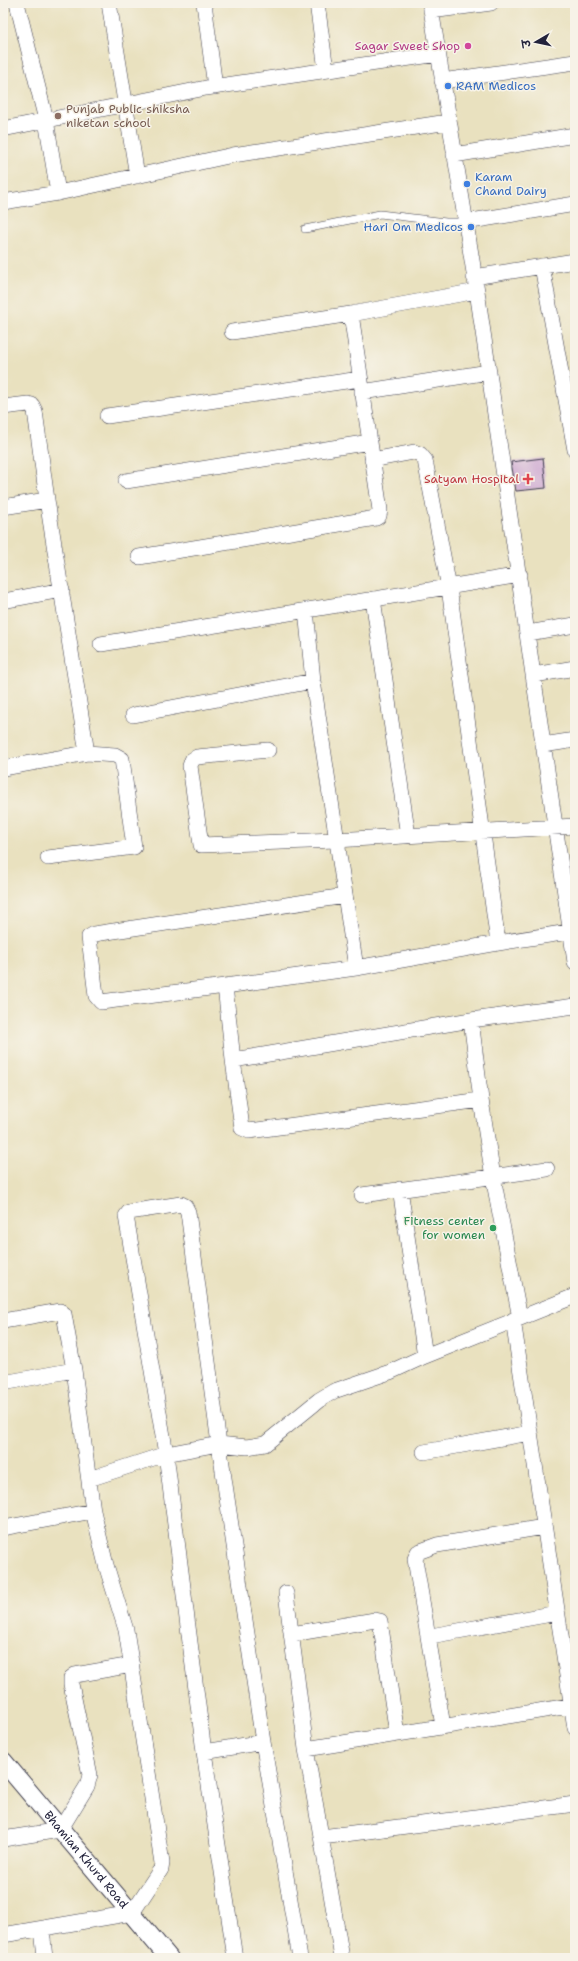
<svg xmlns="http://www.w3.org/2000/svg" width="578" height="1961" viewBox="0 0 578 1961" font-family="'Shantell Sans','Playpen Sans Deva',sans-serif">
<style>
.building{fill:#c69cce}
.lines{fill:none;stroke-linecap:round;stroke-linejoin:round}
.service-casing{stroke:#403f4f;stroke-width:8}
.minor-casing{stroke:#403f4f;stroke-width:16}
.tertiary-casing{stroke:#403f4f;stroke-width:20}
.service{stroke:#fff;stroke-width:7}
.minor{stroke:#fff;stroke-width:15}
.tertiary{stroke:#fff;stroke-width:18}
.hotel-dot{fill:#d1479c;stroke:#f7f3e8;stroke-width:1.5}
.shop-dot{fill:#3f7fe0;stroke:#f7f3e8;stroke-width:1.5}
.education-dot{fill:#8d6e63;stroke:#f7f3e8;stroke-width:1.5}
.health-dot{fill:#e0444e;stroke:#f7f3e8;stroke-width:1.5}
.leisure-dot{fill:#2e9e5b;stroke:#f7f3e8;stroke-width:1.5}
.labels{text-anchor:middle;stroke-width:3;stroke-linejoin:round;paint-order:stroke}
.hotel-label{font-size:12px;fill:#b23c85;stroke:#f7f3e8;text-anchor:end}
.shop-label{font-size:12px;fill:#366cbe;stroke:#f7f3e8;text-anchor:start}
.education-label{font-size:12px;fill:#785e54;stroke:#f7f3e8;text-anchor:start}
.health-label{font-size:12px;fill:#be3a42;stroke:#f7f3e8;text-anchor:end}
.leisure-label{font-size:12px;fill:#27864d;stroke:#f7f3e8;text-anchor:end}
.street-label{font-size:12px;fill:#22223b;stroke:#f7f3e8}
</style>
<rect width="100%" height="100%" fill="#f7f3e8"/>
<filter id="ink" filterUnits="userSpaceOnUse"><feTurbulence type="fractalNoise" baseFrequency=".025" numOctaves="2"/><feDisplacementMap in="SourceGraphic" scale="8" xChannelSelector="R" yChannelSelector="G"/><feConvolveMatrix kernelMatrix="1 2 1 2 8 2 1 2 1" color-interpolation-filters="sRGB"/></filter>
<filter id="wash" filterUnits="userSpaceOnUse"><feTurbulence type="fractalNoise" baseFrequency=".012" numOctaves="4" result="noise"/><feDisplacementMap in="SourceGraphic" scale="16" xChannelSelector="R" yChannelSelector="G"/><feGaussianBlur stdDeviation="0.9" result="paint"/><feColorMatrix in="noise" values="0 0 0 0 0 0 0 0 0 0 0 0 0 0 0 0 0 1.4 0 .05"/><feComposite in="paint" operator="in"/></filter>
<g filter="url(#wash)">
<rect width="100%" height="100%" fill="#e9e1bf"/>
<g id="blocks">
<!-- building -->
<path class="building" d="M543,458L546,488L516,491L511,462Z"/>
</g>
</g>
<g filter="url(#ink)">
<use href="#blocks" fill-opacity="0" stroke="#403f4f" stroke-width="1"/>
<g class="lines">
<!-- service casing -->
<g class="service-casing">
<path id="service" d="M305,229L380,214L446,222H465"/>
</g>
<!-- minor casing -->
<g class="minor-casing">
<path id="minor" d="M17,3L46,120L58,193
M109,3L137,176
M204,3L215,87
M317,3L326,70
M430,3L477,291
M431,11L491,3
M442,81L575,62
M3,129L206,88L438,54
M454,155L575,135
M3,202L58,193L233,155L448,122
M465,222L575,204
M542,266L575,450
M474,277L575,261
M232,332L351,314
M362,392L489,372
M3,407L28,404L32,405L35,411L47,500L87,753L3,768
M107,416L360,379
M126,481L370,442
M3,507L47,500
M139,557L376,518L379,516L380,510L351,314L477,291C511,514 541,738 575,962
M373,599L408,836
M3,601L62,590
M306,610L313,681L356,968
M528,633L575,625
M101,644L520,575
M534,675L575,668
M133,715L313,681
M543,745L575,740
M268,750L197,757L192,760L190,766L201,845L336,840L575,826
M48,858L134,847L122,759L115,755L87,753
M498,943L575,931
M225,986L101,1002L96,996L89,937L94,934L345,896
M471,1020L481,1100L249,1131L242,1128L233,1060L471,1020L575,1006
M233,1060L225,986L356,968L498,943L449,588L425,460L420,454L414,452L372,460
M481,1100L493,1177L520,1318
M400,1189L425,1356L575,1296
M362,1195L547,1169
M513,1320L575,1728
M3,1321L60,1311L64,1314L74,1370L93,1511L106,1565L126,1630L162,1863L161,1869L132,1913L3,1935
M3,1383L74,1370
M424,1452L530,1433
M89,1479L166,1454L219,1444L247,1447L265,1444L319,1400L334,1391L390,1372L425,1356
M3,1528L93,1511
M286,1593L306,1749L342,1958
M292,1634L375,1620L380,1621L397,1734
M436,1635L557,1613
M443,1726L415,1559L418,1552L437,1545L544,1527
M306,1749L575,1705
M204,1752L263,1742
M322,1837L575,1804
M3,1839L60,1830L87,1786L90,1775L71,1684V1678L75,1675L132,1665
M42,1929L45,1958
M235,1958L204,1752L166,1454L126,1216L129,1212L181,1204L185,1206L188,1212L219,1444L263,1742L300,1958"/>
</g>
<!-- tertiary casing -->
<g class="tertiary-casing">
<g id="tertiary">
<path id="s1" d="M3,1761L169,1958"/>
</g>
</g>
<!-- service -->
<use href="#service" class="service"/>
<!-- minor -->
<use href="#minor" class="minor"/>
<!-- tertiary -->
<use href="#tertiary" class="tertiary"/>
</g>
</g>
<!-- markers -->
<circle class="hotel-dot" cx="468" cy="46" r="4"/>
<g class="shop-dot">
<circle cx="448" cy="86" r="4"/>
<circle cx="467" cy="184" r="4"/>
<circle cx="471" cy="227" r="4"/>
</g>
<circle class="education-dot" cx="58" cy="116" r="4"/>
<path class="health-dot" d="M526 473h4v4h4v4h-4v4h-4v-4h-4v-4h4z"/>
<circle class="leisure-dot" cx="493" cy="1228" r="4"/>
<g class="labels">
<!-- hotel labels -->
<g class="hotel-label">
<text x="460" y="50">Sagar Sweet Shop</text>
</g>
<!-- shop labels -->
<g class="shop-label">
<text x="456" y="90">RAM Medicos</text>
<text x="475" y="181">Karam<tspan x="475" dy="14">Chand Dairy</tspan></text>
<text x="463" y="231" text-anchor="end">Hari Om Medicos</text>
</g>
<!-- education labels -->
<g class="education-label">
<text x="66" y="113">Punjab Public shiksha<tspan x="66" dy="14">niketan school</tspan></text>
</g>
<!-- health labels -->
<g class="health-label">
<text x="519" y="483">Satyam Hospital</text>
</g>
<!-- leisure labels -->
<g class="leisure-label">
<text x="485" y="1225">Fitness center<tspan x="485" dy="14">for women</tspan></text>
</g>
<!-- street labels -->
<g class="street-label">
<text dy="4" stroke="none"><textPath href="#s1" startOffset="129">Bhamian Khurd Road</textPath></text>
</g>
</g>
<!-- margin -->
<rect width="578" height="1961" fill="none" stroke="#f7f3e8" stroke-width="16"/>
<!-- north arrow -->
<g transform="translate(536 42) rotate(261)" stroke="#f7f3e8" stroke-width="3" paint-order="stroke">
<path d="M0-3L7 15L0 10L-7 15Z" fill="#22223b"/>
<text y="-6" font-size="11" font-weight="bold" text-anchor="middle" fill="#22223b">उ</text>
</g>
</svg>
